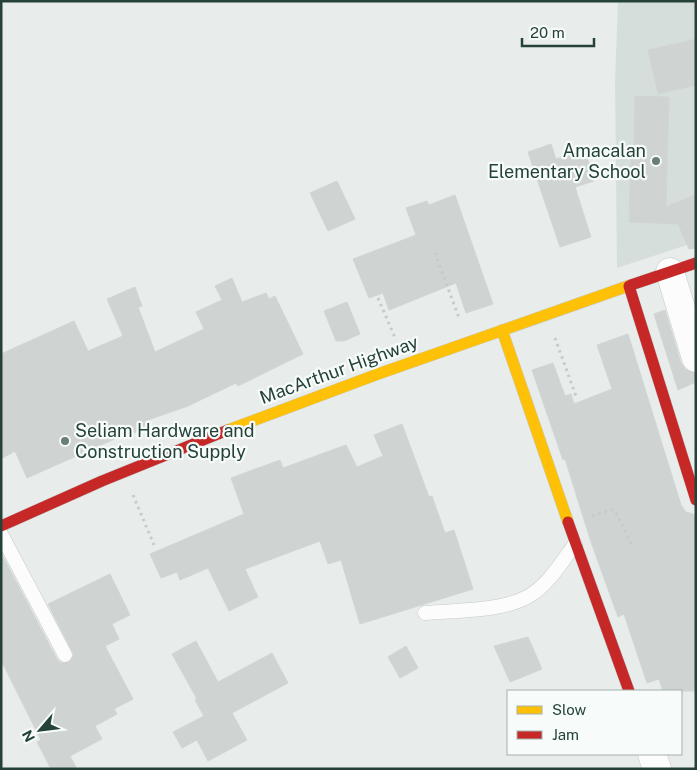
<svg xmlns="http://www.w3.org/2000/svg" width="697" height="770" viewBox="0 0 697 770" font-family="'Public Sans',sans-serif">
<style>
.built{fill:#d6dedb}
.building{fill:#cfd4d2;stroke:#d1d6d4}
.lines{fill:none;stroke-linecap:round;stroke-linejoin:round}
.lane-casing{stroke:#c5cac8;stroke-width:15}
.street-casing{stroke:#c5cac8;stroke-width:29}
.slow-casing{stroke:#c3cbc8;stroke-width:12}
.jam-casing{stroke:#c3cbc8;stroke-width:12}
.path{stroke:#c3ccca;stroke-width:3;stroke-dasharray:2.5 4;stroke-linecap:butt}
.lane{stroke:#fcfcfc;stroke-width:14}
.street{stroke:#fcfcfc;stroke-width:28}
.slow{stroke:#ffc107;stroke-width:11}
.jam{stroke:#c62828;stroke-width:11}
.poi-dot{fill:#697e78;stroke:#f7fbf9;stroke-width:2}
.labels{text-anchor:middle;stroke-width:4.5;stroke-linejoin:round;paint-order:stroke}
.poi-label{font-size:18px;fill:#24423a;stroke:#f7fbf9;text-anchor:end}
.street-label{font-size:18px;fill:#24423a;stroke:#f7fbf9}
</style>
<rect width="100%" height="100%" fill="#e8edeb"/>
<!-- built -->
<path class="built" d="M618,1H696V242L617,268L615,81Z"/>
<!-- building -->
<path class="building" d="M696,39V85L658,94L648,50Z
M635,96L669,97L666,207L696,194V248L689,249L678,224L629,222L631,154H634Z
M551,144L556,159L585,150L594,181L575,187L591,237L560,247L528,152Z
M337,181L355,219L328,231L310,193Z
M455,195L493,304L466,313L456,283L389,310L383,293L369,298L353,259L416,235L406,208L427,201L429,205Z
M232,278L242,302L266,293L269,299L275,296L303,354L238,386L236,383L188,406L145,421L148,427L129,435L128,433L27,478L15,451L1,459V354L74,321L88,351L123,336L107,299L135,287L142,306L138,307L155,352L204,329L196,312L222,300L215,286Z
M347,302L360,334L344,341H336L324,311Z
M665,310L681,363L686,370L696,373V382L678,390L654,314Z
M628,334L681,505L686,512L696,515V691H663L659,679L647,683L624,614L618,617L590,539L565,459L563,460L532,370L553,363L565,396L571,394L574,404L612,389L597,345Z
M402,424L429,497L432,496L445,533L454,530L473,589L360,624L341,560L328,564L320,541L245,569L258,597L229,611L208,568L180,580L177,572L161,578L150,554L244,514L231,478L280,460L283,468L346,445L357,467L383,456L374,435Z
M1,553L57,659L61,663L69,662L74,655L48,604L110,574L130,615L112,624L119,639L105,646L133,699L114,709L117,714L95,726L102,739L70,756L77,769H51L37,742L41,740L1,660Z
M528,637L542,669L510,682L494,646Z
M196,641L218,682L272,653L288,683L232,713L247,740L208,761L197,740L182,748L173,732L204,716L195,700L197,699L172,654Z
M406,646L418,668L400,678L388,657Z"/>
<g class="lines">
<!-- lane casing -->
<g class="lane-casing">
<path id="lane" d="M1,534L65,655
M425,613C457,610 501,612 529,596C548,585 562,562 575,544"/>
</g>
<!-- street casing -->
<g class="street-casing">
<path id="street" d="M670,272L696,358
M652,754L657,769"/>
</g>
<!-- slow casing -->
<g class="slow-casing">
<path id="slow" d="M502,330L568,522
M228,430L378,374L631,285"/>
</g>
<!-- jam casing -->
<g class="jam-casing">
<path id="jam" d="M631,285L696,263
M629,286L696,500
M568,522L629,691
M1,526L102,481L228,430"/>
</g>
<!-- path -->
<path class="path" d="M435,253L459,318
M378,298L396,340
M555,338L577,399
M133,495L154,545
M592,516L611,510L615,511L633,547"/>
<!-- lane -->
<use href="#lane" class="lane"/>
<!-- street -->
<use href="#street" class="street"/>
<!-- slow -->
<use href="#slow" class="slow"/>
<!-- jam -->
<use href="#jam" class="jam"/>
</g>
<!-- markers -->
<g class="poi-dot">
<circle cx="656" cy="161" r="5"/>
<circle cx="65" cy="441" r="5"/>
</g>
<g class="labels">
<!-- poi labels -->
<g class="poi-label">
<text x="646" y="157">Amacalan<tspan x="646" dy="21">Elementary School</tspan></text>
<text x="75" y="437" text-anchor="start">Seliam Hardware and<tspan x="75" dy="21">Construction Supply</tspan></text>
</g>
<!-- street labels -->
<g class="street-label">
<text transform="translate(339 370) rotate(-20)" y="6">MacArthur Highway</text>
</g>
</g>
<!-- border -->
<rect width="697" height="770" fill="none" stroke="#24423a" stroke-width="5"/>
<!-- legend -->
<rect x="507" y="690" width="175" height="65" fill="#f7fbf9" stroke="#a3b1ad"/>
<rect x="517" y="706" width="25" height="8" fill="#ffc107" stroke="#a3b1ad"/>
<text x="552" y="715" font-size="15" fill="#24423a">Slow</text>
<rect x="517" y="731" width="25" height="8" fill="#c62828" stroke="#a3b1ad"/>
<text x="552" y="740" font-size="15" fill="#24423a">Jam</text>
<!-- north arrow -->
<g transform="translate(40 730) rotate(242)" stroke="#f7fbf9" stroke-width="4" paint-order="stroke">
<path d="M0-4L9 19L0 12L-9 19Z" fill="#24423a"/>
<text y="-8" font-size="14" font-weight="bold" text-anchor="middle" fill="#24423a">N</text>
</g>
<!-- scale -->
<path d="M522 38v8h72v-8" fill="none" stroke="#24423a" stroke-width="2.5"/>
<text x="530" y="38" font-size="15" fill="#24423a" stroke="#f7fbf9" stroke-width="4" paint-order="stroke">20 m</text>
</svg>
